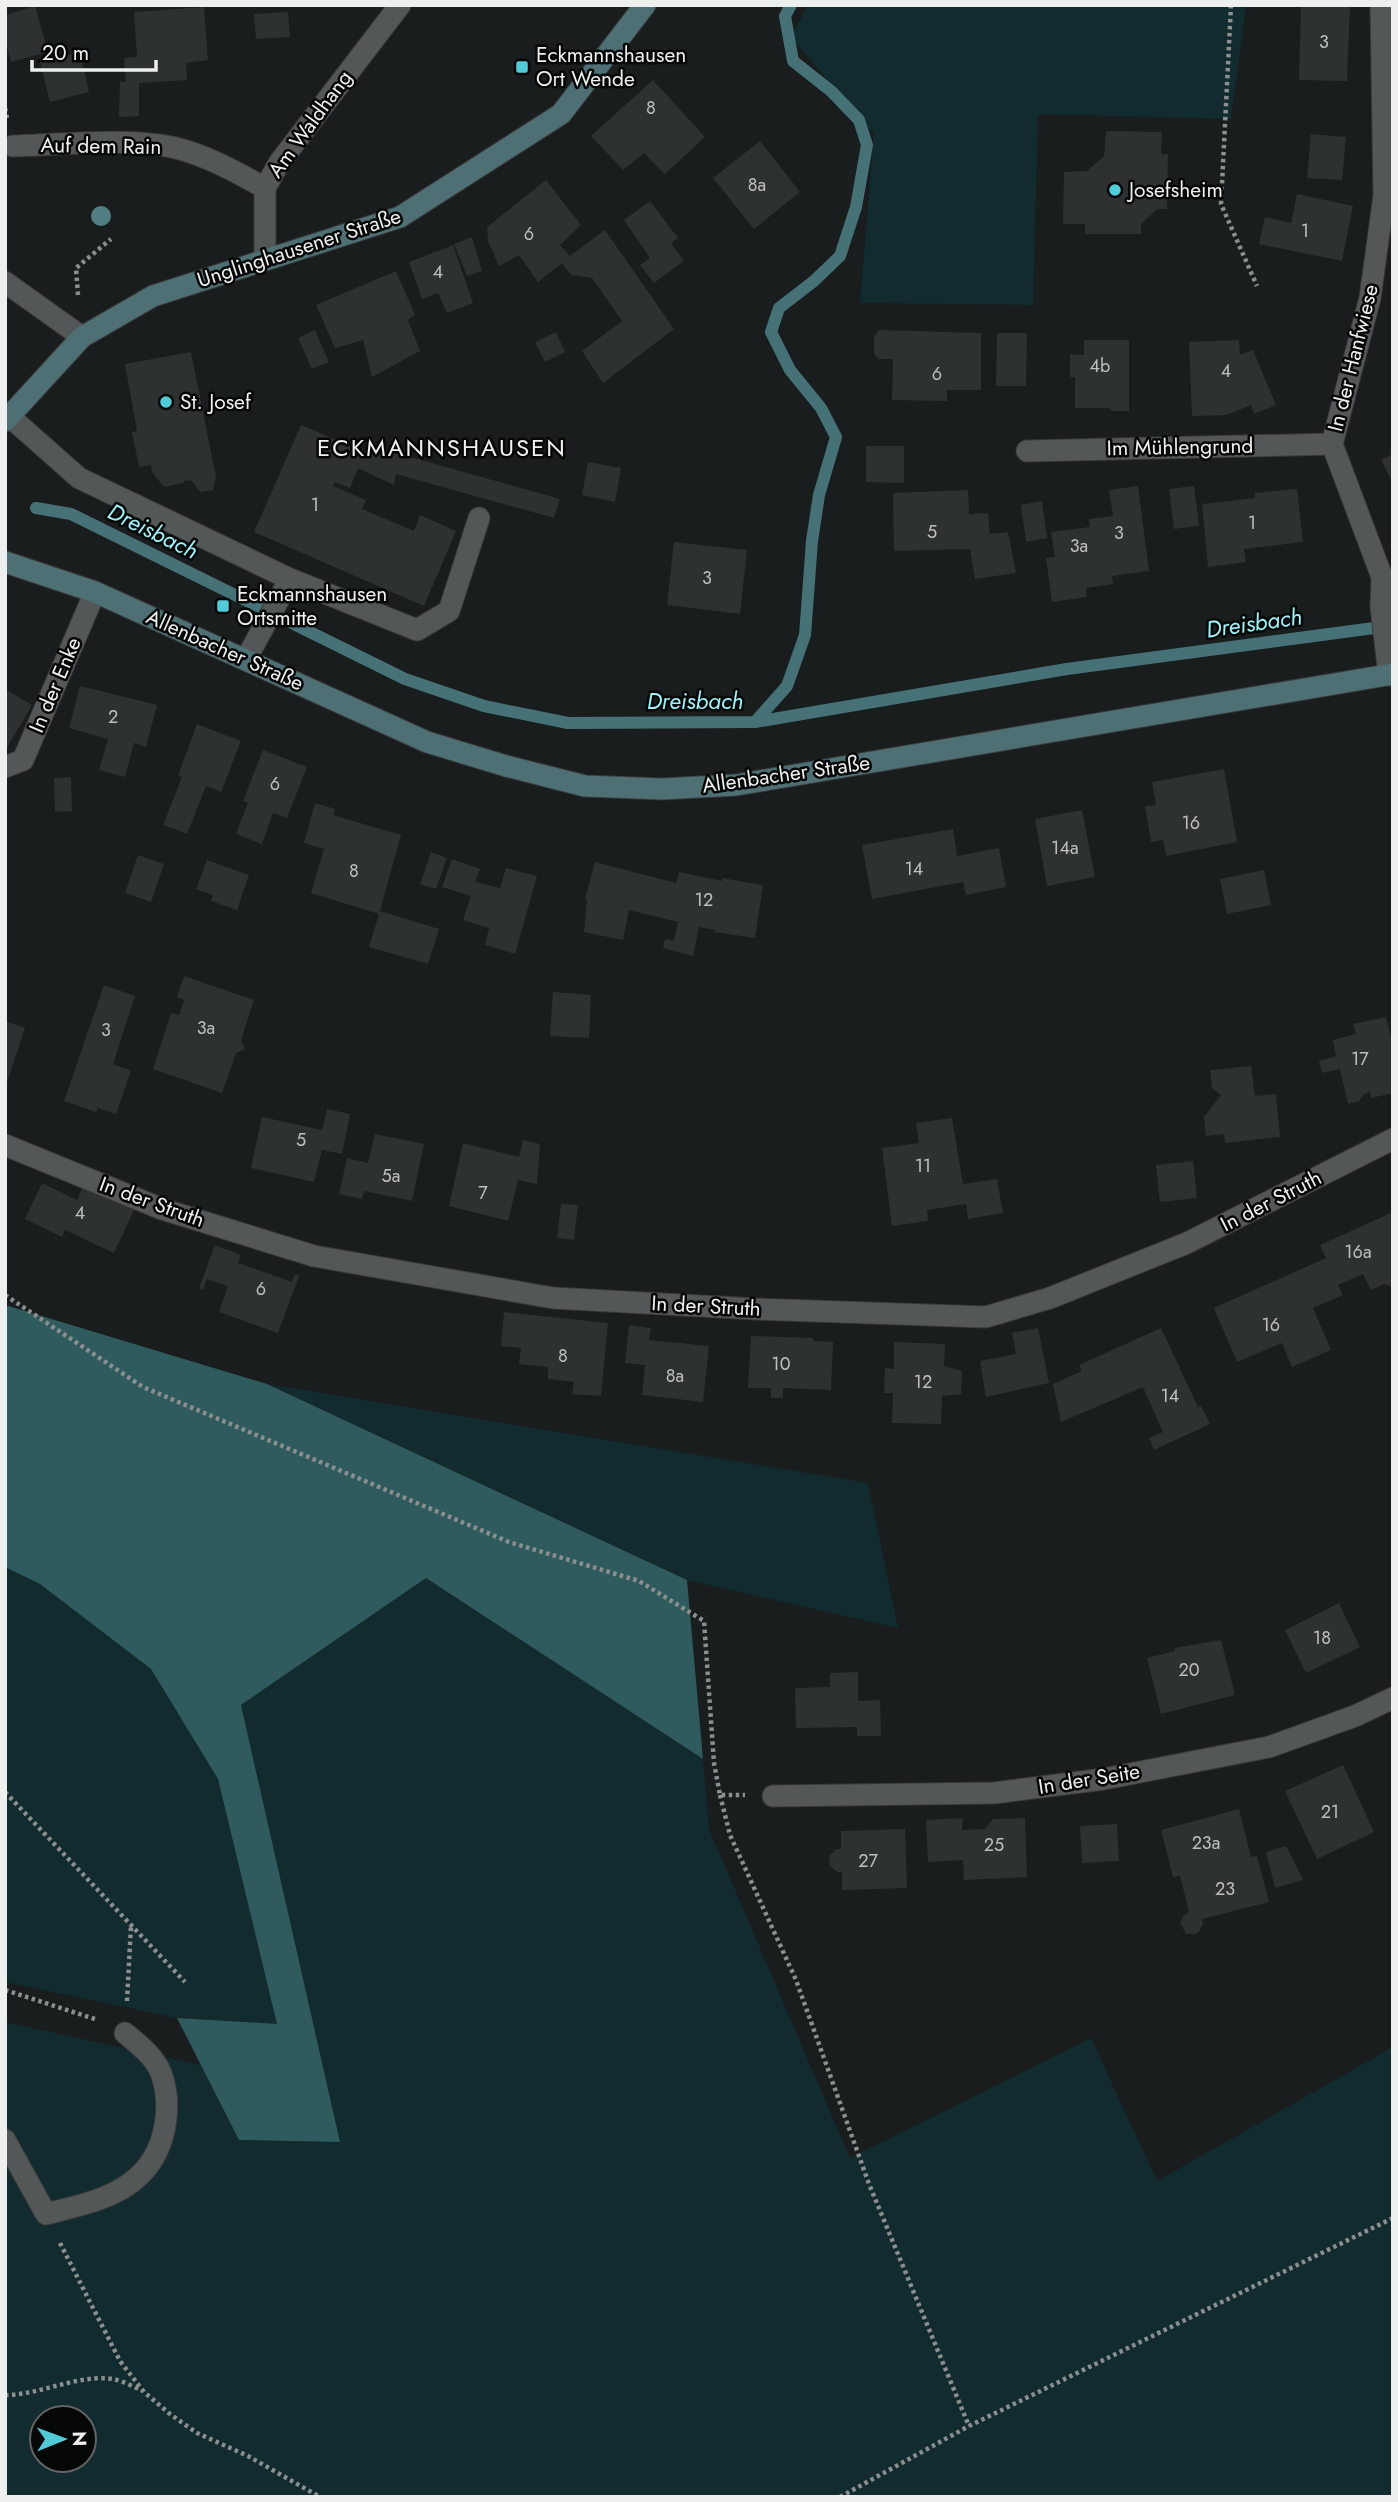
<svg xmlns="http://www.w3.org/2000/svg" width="1398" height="2502" viewBox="0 0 1398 2502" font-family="Jost,sans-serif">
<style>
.green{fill:#112b2e;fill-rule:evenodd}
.forest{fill:#2f5b5f}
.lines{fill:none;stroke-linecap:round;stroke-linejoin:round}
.stream{stroke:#467277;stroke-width:12}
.building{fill:#2d3131}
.lane-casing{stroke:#383a3b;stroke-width:23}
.street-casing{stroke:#383a3b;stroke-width:23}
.secondary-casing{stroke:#383a3b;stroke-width:23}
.path{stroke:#8c8f8f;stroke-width:4.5;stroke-dasharray:3.5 3.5;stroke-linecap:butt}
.lane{stroke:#545757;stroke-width:21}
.street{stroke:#545757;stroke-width:21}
.secondary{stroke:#4e7074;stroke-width:21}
.tree{fill:#517e83}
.poi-dot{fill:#52cbd8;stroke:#060707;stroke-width:2.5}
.labels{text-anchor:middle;stroke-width:5;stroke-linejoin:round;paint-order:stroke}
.number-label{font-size:18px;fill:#bec0c0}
.poi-label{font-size:21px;fill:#eef0f0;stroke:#060707;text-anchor:start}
.street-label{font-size:21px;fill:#eef0f0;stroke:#060707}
.water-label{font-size:23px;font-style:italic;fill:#a0f1f9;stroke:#060707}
.quarter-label{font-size:24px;letter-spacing:2px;fill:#eef0f0;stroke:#060707}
</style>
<rect width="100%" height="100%" fill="#1a1d1d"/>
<!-- green -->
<path class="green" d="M808,5H1246L1231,119L1038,114L1033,305L860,303L874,135L791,37Z
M267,1384L868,1483L898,1628L687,1580Z
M5,1567L40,1584L151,1669L218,1779L278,2025L177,2018L5,1982Z
M426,1578L703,1759L709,1829L850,2158L1091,2038L1157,2181L1393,2047V2497H5V2022L201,2065L239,2140L340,2142L241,1705ZM42,2418H84V2460H42Z"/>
<!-- forest -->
<path class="forest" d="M5,1305L267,1384L687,1580L703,1759L426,1578L241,1705L340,2142L239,2140L177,2018L277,2024L218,1779L151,1669L40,1584L5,1567Z"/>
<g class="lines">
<!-- stream -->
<path class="stream" d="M36,508L71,514L405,679L484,706L568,723L755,722L1067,669L1389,626
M755,722L787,686L805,635L812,541L819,495L836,437L821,408L790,370L771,332L779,308L814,281L840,256L856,207L867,145L859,120L831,91L793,61L785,16L791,5"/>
</g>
<!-- building -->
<path class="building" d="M1301,5H1350L1347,81L1299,80Z
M35,6L48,52L11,62L5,38V15Z
M204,7L208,60L186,63L187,80L139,83V116L119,117L120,82H126L124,58L137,57L134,12Z
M288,12L290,37L256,39L254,14Z
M80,52L89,92L50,102L40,62Z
M653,80L705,137L665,174L644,153L623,170L591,136Z
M1106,131L1162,132L1161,154H1168L1167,209H1158L1141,224V234H1085V224H1063L1064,172L1087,171L1104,156Z
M1311,134L1346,137L1342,180L1307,178Z
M760,141L800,192L754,229L713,178Z
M546,180L581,225L560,245L570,256L605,230L674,329L603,383L582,351L622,321L592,278L571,275L562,263L538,282L519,255L499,266L488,241L487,227Z
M1297,194L1353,206L1342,261L1259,244L1265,217L1291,223Z
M650,201L678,238L671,243L684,261L654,283L640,265L650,258L624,220Z
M472,237L482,271L467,276L454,244Z
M453,245L473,303L447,313L438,293L422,299L409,262Z
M396,271L415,315L408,320L420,351L372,377L363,340L335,348L316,305Z
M315,330L329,362L312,369L298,338Z
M880,330L981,333V390H947V401L892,400L893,359H879L874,354V336Z
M556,332L565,352L545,362L535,342Z
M997,333H1027L1026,386H996Z
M1084,340H1129V411H1112L1109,408H1075V377H1070V354L1084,355Z
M1239,340L1240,355L1253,350L1276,405L1254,414L1251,405L1227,415L1192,416L1189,342Z
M191,352L216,477L213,490L200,492L192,481L185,480L183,483L164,487L152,472L151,465L139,467L132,432L137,431L125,364Z
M301,425L365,452L368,445L560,499L554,518L396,474L394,485L358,468L350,488L335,482L333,486L366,500L362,509L414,531L420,515L456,531L424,606L254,532Z
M866,446H904V483L866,482Z
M1393,454V483L1381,460Z
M588,462L621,468L615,502L582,495Z
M1138,486L1149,571L1112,576L1113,584L1086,588L1087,597L1052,602L1046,558L1055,557L1051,532L1090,527L1089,519L1113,516L1109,490Z
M1194,486L1199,526L1174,529L1169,489Z
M1297,489L1303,542L1244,549L1246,562L1208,567L1202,504L1255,498L1254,493Z
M968,490L969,514L988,513L990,534L1008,532L1016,573L975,579L970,549L894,551L893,493Z
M1042,501L1047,538L1026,542L1021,505Z
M674,542L747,550L740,614L667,605Z
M80,686L157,705L146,747L134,743L125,777L99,770L108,739L69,728Z
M5,689L32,705L5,751Z
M197,724L241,741L221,792L206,786L187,834L163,825L182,777L178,776Z
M263,750L307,767L287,818L273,813L262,844L236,834L248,803L243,801Z
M1224,769L1237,842L1166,856L1163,840L1151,842L1145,806L1156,805L1152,782Z
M71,777L72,811L55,812L54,778Z
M315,803L335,809L333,815L401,835L380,911L439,929L428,964L369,947L379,914L311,893L324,849L304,843Z
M1082,810L1095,877L1047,886L1035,819Z
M953,829L957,856L999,848L1006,887L966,895L963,882L872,899L862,845Z
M431,852L447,858L436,889L420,884Z
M138,855L164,864L151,902L125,893Z
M452,859L480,869L475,882L500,888L506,868L537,876L515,954L485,945L489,928L463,920L471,896L442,887Z
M207,860L249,875L237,910L211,901L213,895L196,889Z
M595,862L676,883L679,872L722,881V878L763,885L755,938L714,932L715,930L699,927L693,956L663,948L665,939L674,941L678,922L629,910L623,940L584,932L587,899H585Z
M1264,870L1271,905L1227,914L1220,879Z
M184,976L254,1000L241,1040L245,1049L236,1053L222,1093L153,1069L171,1013L179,1015L184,1000L177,997Z
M104,985L135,996L113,1064L131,1071L116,1114L98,1108L96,1112L64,1101Z
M553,992L591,995L589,1038L550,1036Z
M1386,1017L1393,1046V1093L1371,1098L1370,1092L1364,1094L1359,1101L1348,1104L1340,1069L1322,1073L1319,1061L1336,1056L1333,1040L1356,1034L1353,1024Z
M5,1021L25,1028L6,1085H5Z
M1251,1066L1255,1096L1276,1094L1280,1137L1225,1143L1224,1134L1206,1136L1204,1117L1221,1095L1212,1088L1210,1070Z
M327,1109L350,1114L342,1154L322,1150L314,1182L251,1168L262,1117L322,1130Z
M952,1118L963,1184L997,1179L1003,1213L968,1219L966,1204L927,1210L928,1221L892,1226L882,1148L919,1143L916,1123Z
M375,1134L424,1144L412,1201L364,1191L362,1199L339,1194L347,1158L368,1163Z
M523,1140L540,1144L537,1184L518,1180L508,1221L449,1206L463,1143L519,1157Z
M1193,1161L1197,1198L1160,1202L1156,1165Z
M42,1183L77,1200L84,1184L135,1208L114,1253L65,1230L62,1237L25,1219Z
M561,1204L578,1205L574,1240L557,1238Z
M1393,1212V1287L1384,1284L1371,1290L1363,1274L1338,1285L1343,1295L1313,1308L1331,1350L1292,1367L1282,1343L1237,1362L1214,1308L1326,1258L1320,1245Z
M215,1245L241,1255L238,1263L292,1282L295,1274L299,1276L278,1333L219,1312L228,1286L207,1279L203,1290L199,1288Z
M504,1312L608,1323L601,1396L572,1394L574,1382L548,1379V1367L519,1364L521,1348L501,1346Z
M629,1325L651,1328L649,1340L709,1346L703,1402L642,1395L645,1365L625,1363Z
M1038,1328L1049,1383L986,1397L980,1361L1016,1354L1012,1333Z
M1161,1328L1198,1407L1201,1406L1210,1424L1154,1450L1149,1438L1163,1432L1143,1387L1061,1422L1053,1384L1082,1371L1079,1365Z
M751,1336L813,1338V1341L833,1342L831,1390L783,1388V1398H771V1388H748Z
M894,1342L945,1344L944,1366L962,1371L961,1394L942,1396L941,1424L892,1423L893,1393H884L885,1368L894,1369Z
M1339,1603L1360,1647L1306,1673L1285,1630Z
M1221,1640L1235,1695L1161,1714L1147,1658L1175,1651L1174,1648Z
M858,1672V1701L880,1700L881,1736H857V1727L796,1728L795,1688L830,1687V1673Z
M1343,1765L1374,1832L1317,1859L1285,1791Z
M1239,1809L1251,1857L1257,1856L1269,1902L1202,1919L1203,1924L1199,1932L1195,1934H1186L1180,1923L1184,1915L1189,1912L1180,1876L1173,1877L1161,1830Z
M963,1818L962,1830L985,1829L993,1819L1025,1818L1027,1877L964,1880L963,1860L928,1862L926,1820Z
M1117,1824L1119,1861L1082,1863L1080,1826Z
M905,1829L907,1888L842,1890V1872H837L830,1866L829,1856L836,1849H841V1831Z
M1286,1846L1303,1880L1275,1888L1266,1852Z"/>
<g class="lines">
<!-- lane casing -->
<g class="lane-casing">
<path id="lane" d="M9,416L79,478L290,579L417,630L449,611L479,518
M246,659L290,579
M5,2140L46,2214C77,2206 116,2199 140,2175C166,2150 173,2106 161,2073C155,2057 137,2043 125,2033"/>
</g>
<!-- street casing -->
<g class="street-casing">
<path id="street" d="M1381,5L1384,196L1370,298L1332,444L1382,577L1381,607L1389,675
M13,146C61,145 130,137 176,148C208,156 236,172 265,188
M265,259V188L279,163L400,5
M5,282L82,337
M1027,451L1332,444
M5,767L23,760L95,592
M5,1145L162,1209L314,1256L553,1298L756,1309L986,1317L1050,1298L1187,1243L1393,1139
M773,1796L994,1793L1104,1779L1269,1747L1355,1716L1393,1698"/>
</g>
<!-- secondary casing -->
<g class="secondary-casing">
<path id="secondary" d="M5,421L82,337L153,296L400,217L561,114L645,5
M5,562L95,592L427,742L506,766L585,786L662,789L736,785L1393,674"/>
</g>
<!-- path -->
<path class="path" d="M1231,5L1221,204L1257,286
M5,108L7,118
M78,295L76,268L111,239
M5,1295L143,1387L509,1542L639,1581L704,1621L714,1763L720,1795H745
M5,1792L185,1982
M720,1795L730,1835L796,1980L869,2184L969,2426
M5,1990L98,2020
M127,2001L131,1926
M60,2243L120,2361L144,2392L170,2414L197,2433L248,2456L320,2497
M5,2395C41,2395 77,2374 113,2379C123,2381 134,2387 143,2391
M840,2497L969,2426L1393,2218"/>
<!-- lane -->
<use href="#lane" class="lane"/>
<!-- street -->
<use href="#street" class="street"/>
<!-- secondary -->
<use href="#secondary" class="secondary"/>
</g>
<!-- trees -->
<circle class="tree" cx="101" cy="216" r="10"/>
<!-- markers -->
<g class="poi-dot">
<rect x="515" y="60" width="14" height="14" rx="3.5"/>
<circle cx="1115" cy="190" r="7"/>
<circle cx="166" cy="402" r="7"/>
<rect x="216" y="599" width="14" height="14" rx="3.5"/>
</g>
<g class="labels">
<!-- number labels -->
<g class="number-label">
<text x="1324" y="48">3</text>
<text x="651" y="114">8</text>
<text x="757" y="191">8a</text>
<text x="1305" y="237">1</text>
<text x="529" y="240">6</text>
<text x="438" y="278">4</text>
<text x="1100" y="372">4b</text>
<text x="1226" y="377">4</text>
<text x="937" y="380">6</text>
<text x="315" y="511">1</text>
<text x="1252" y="529">1</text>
<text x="932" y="538">5</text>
<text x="1119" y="539">3</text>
<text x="1079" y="552">3a</text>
<text x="707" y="584">3</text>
<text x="113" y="723">2</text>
<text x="275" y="790">6</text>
<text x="1191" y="829">16</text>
<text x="1065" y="854">14a</text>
<text x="914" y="875">14</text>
<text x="354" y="877">8</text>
<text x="704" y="906">12</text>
<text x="206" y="1034">3a</text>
<text x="106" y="1036">3</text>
<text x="1360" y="1065">17</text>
<text x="301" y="1146">5</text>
<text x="923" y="1172">11</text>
<text x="391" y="1182">5a</text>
<text x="483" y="1199">7</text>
<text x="80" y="1219">4</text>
<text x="1358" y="1258">16a</text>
<text x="261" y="1295">6</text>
<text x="1271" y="1331">16</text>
<text x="563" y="1362">8</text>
<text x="781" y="1370">10</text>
<text x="675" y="1382">8a</text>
<text x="923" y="1388">12</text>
<text x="1170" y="1402">14</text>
<text x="1322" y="1644">18</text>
<text x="1189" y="1676">20</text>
<text x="1330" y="1818">21</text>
<text x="1206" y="1849">23a</text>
<text x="994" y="1851">25</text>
<text x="868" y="1867">27</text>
<text x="1225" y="1895">23</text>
</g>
<!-- poi labels -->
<g class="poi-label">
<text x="536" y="62">Eckmannshausen<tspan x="536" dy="24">Ort Wende</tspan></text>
<text x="1129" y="197">Josefsheim</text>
<text x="180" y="409">St. Josef</text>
<text x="237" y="601">Eckmannshausen<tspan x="237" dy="24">Ortsmitte</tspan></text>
</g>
<!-- street labels -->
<g class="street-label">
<text transform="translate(310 124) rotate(-54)" y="7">Am Waldhang</text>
<text transform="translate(101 146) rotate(1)" y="7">Auf dem Rain</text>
<text transform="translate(299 248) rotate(-18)" y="7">Unglinghausener Straße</text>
<text transform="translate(1353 358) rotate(-76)" y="7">In der Hanfwiese</text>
<text transform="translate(1180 447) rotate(-1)" y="7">Im Mühlengrund</text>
<text transform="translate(225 650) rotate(24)" y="7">Allenbacher Straße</text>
<text transform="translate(55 685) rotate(-67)" y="7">In der Enke</text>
<text transform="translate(786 774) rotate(-8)" y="7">Allenbacher Straße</text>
<text transform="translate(1271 1201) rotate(-27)" y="7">In der Struth</text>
<text transform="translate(152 1202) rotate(20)" y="7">In der Struth</text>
<text transform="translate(706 1306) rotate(3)" y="7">In der Struth</text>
<text transform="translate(1089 1779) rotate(-9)" y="7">In der Seite</text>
</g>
<!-- water labels -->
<g class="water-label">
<text transform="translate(153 531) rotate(26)" y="8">Dreisbach</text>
<text transform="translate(1254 623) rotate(-8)" y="8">Dreisbach</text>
<text x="695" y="709">Dreisbach</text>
</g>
<!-- quarter labels -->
<g class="quarter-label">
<text x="442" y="456">ECKMANNSHAUSEN</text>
</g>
</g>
<!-- border -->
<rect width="1398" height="2502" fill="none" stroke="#eef0f0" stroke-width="14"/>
<!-- north arrow -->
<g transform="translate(63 2439) rotate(89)"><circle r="33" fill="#060707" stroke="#636464" stroke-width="2"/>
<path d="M0-5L12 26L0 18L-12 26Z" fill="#52cbd8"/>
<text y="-10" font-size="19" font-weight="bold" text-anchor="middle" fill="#eef0f0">N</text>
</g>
<!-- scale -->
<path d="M32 60v10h124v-10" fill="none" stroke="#eef0f0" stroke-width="3.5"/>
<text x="42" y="60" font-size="21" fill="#eef0f0" stroke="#060707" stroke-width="5" paint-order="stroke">20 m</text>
</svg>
